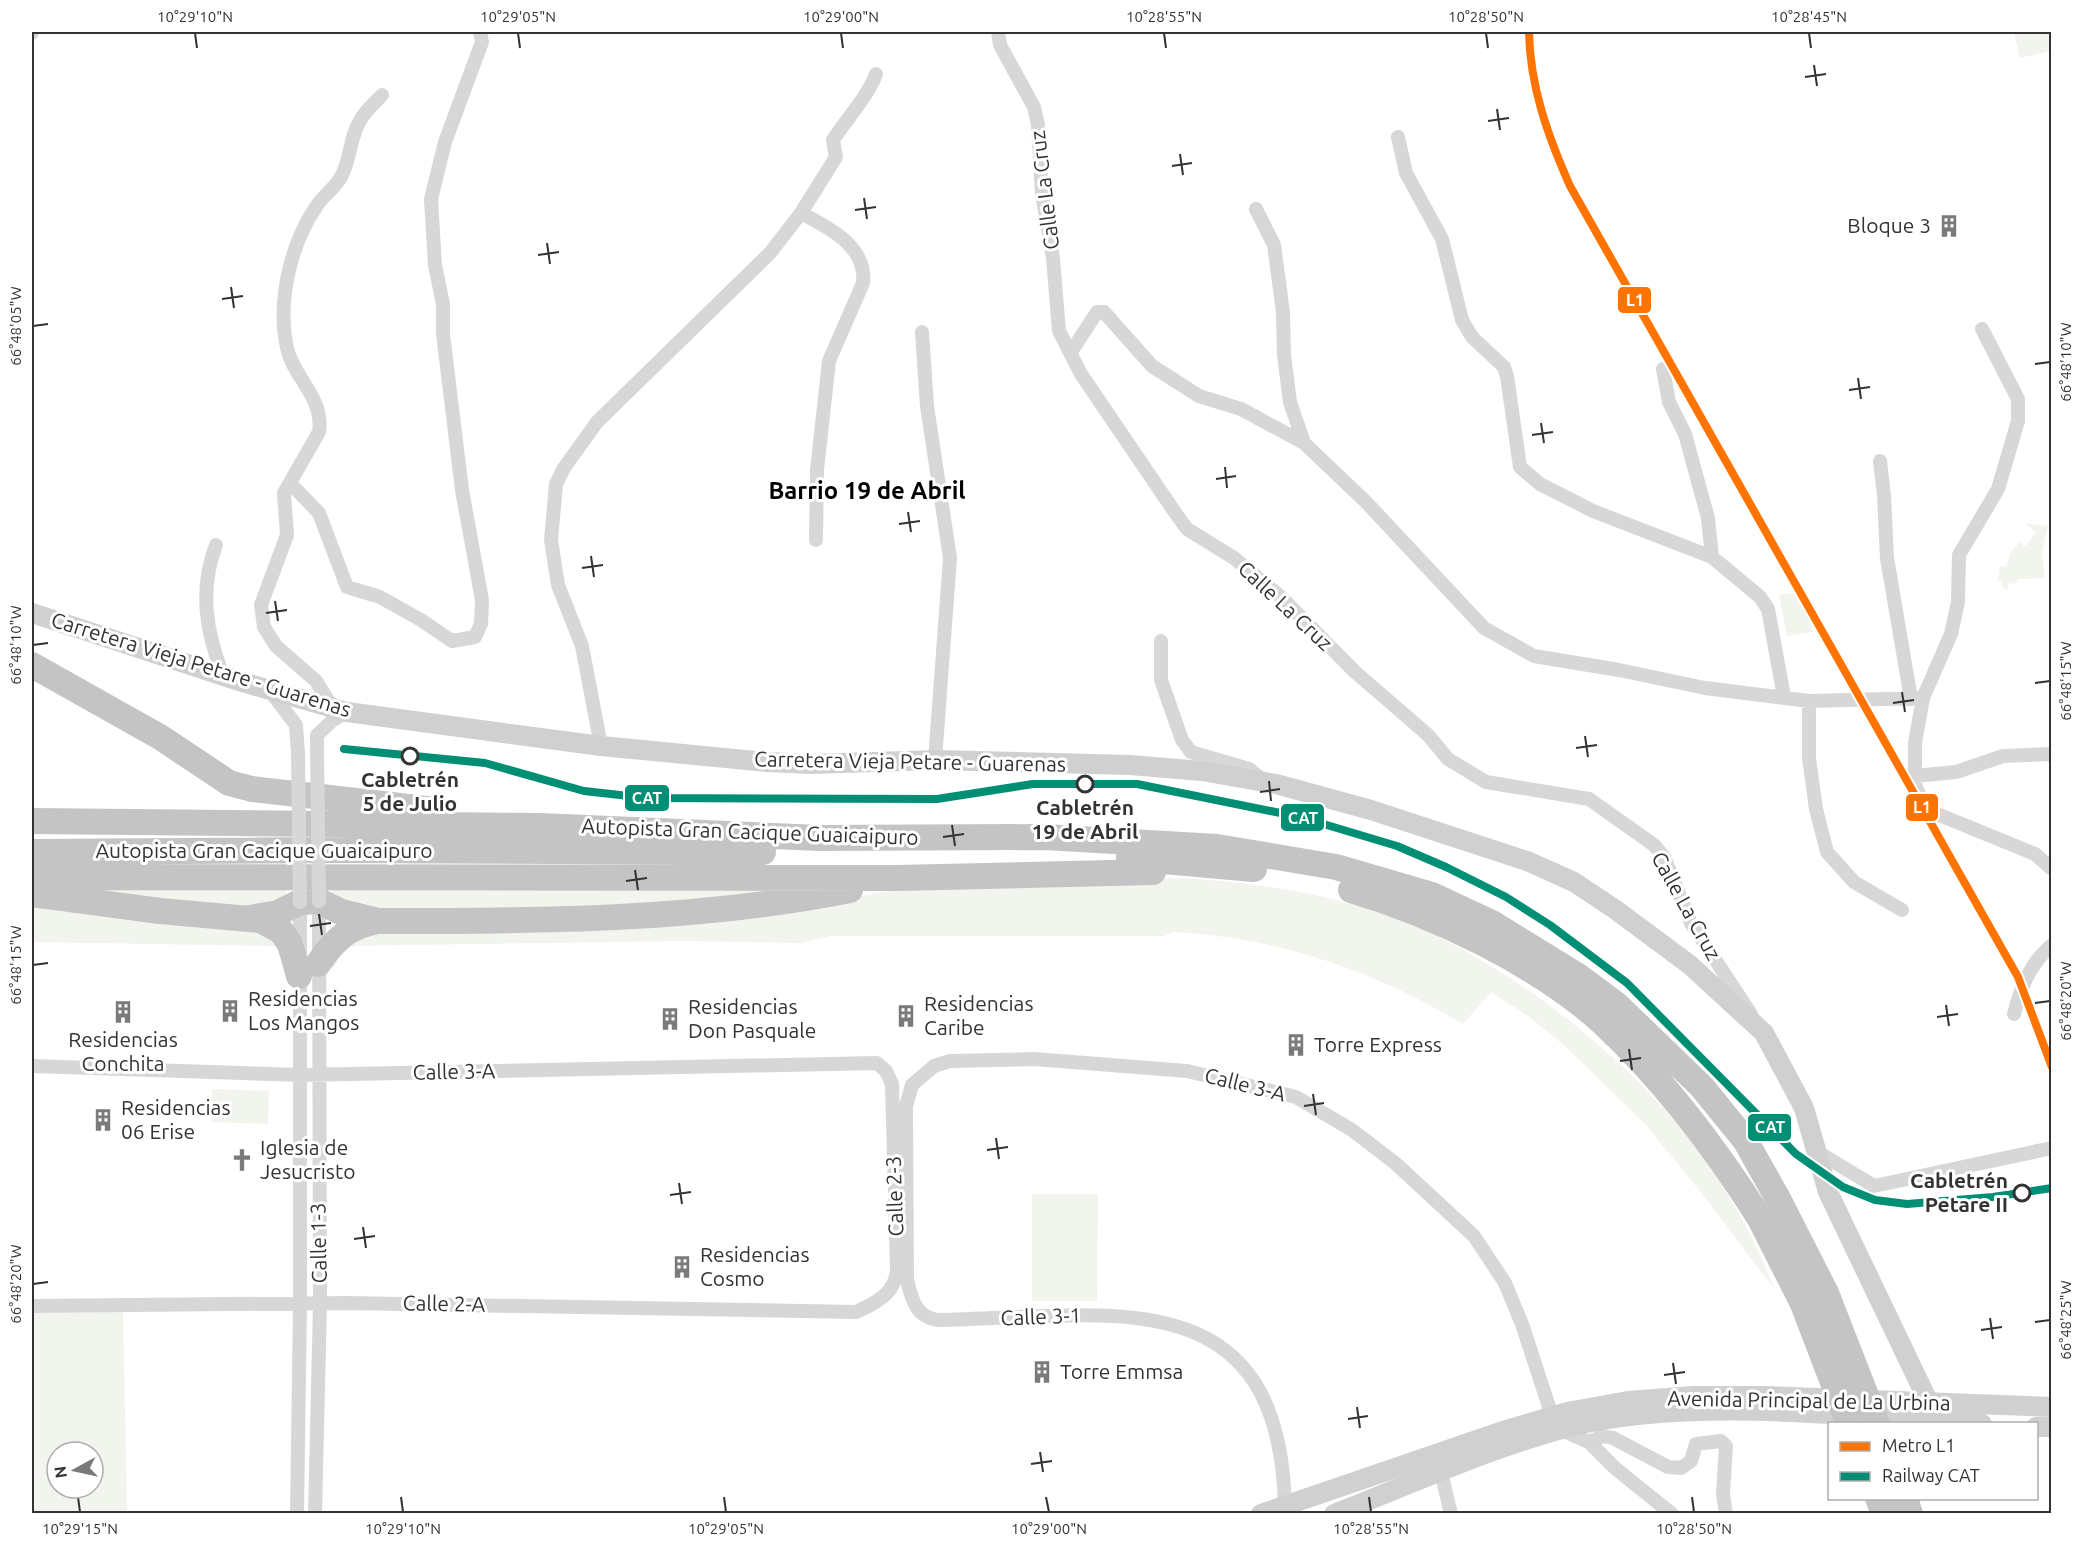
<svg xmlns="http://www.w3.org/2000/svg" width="2083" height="1545" viewBox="0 0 2083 1545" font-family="Ubuntu,sans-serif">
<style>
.green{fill:#f1f5ed;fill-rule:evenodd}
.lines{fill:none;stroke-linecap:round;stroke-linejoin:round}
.street{stroke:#d7d7d7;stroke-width:14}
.secondary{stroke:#d0d0d0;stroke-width:20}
.highway{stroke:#c4c4c4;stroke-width:26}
.street-bridge{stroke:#d7d7d7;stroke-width:14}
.highway-bridge{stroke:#c4c4c4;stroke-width:26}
.rail-1-casing{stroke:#fff;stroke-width:12}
.rail-1{stroke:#008f75;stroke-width:8}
.metro-1-casing{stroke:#fff;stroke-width:12}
.metro-1{stroke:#ff7400;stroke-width:8}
.ticks{fill:none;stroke:#333;stroke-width:2}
.stop-dot{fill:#fff;stroke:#333;stroke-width:3}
.labels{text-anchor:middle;stroke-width:6;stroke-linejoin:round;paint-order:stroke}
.street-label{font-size:21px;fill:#333;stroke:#fff}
.poi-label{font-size:21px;fill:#333;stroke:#fff;text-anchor:start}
.stop-label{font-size:21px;font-weight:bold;fill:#333;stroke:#fff}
.quarter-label{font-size:24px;font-weight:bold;fill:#000;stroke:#fff}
.line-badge{stroke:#fff;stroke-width:2}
.badge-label{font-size:16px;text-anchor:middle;font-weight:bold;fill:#fff}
.neatline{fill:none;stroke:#333;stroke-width:2}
.ticks-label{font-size:15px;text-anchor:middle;fill:#333}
</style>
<rect width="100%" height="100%" fill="#fff"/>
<!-- green -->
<path class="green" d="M2014,32H2051V51L2020,58Z
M2025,523L2048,526L2042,553L2045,578L2018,579L2017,583L2008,584V589L2003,588L2002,581H1998L2000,566L2006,567L2011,552L2020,542L2025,546L2036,533Z
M1805,591L1812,632L1787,636L1779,595Z
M1183,878C1258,883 1335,894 1405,922C1508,964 1630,1058 1696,1148C1729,1192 1755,1239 1775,1290L1703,1195L1646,1125L1566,1047L1531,1018L1491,992L1463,1024C1375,971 1276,937 1173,932L1164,936H830L801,943L683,941L344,946L333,970C331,955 340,946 348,935L808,904L912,888Z
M286,882V900L267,909L109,895L108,883Z
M331,889H806L672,907L378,913L333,896Z
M32,904L268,929L289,968L275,946L32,942Z
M212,1089L269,1091L268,1124L211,1122Z
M1032,1194H1098L1097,1301H1032Z
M123,1312L127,1513H32V1313ZM57,1452H93V1488H57Z"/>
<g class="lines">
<!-- street -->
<path class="street" d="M998,32L1000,45L1034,107L1038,125L1042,194L1053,258L1059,331L1081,374L1174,511L1187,529L1234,558L1282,598L1354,671L1428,735L1448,759L1486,782L1589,799L1654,845L1664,857L1691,923L1751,1014
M32,33V32
M1398,137L1406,173L1442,239L1462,320L1472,337L1504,367L1507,376L1520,467L1540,484L1593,511L1712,557L1760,597L1768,609L1784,697
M1256,209L1274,245L1283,312L1284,355L1290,402L1304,443L1366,502L1484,628L1534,656L1619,670L1705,688L1809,701L1923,698
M801,213C829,228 867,246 863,283L829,361L817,470L816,540
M1982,329L2018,399V421L1998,489L1959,555L1958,602L1951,634L1923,698L1915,743V785L1923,803L1937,814L2035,854L2052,869
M922,332L927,406L950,558L935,760
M1071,352L1097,312H1104L1152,366L1199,396L1241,409L1304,443
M1663,369L1669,402L1685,434L1700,489L1708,518L1712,557
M1880,461L1884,495L1887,558L1911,699
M290,483L319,513L347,587L380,597L421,620L452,641L475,637L481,624L482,600L462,490L443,334V304L435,265L431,199L445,142L482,42L480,32
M216,545C199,590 206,632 223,675
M1161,641V680L1182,740L1191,752L1249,769L1263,780
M270,691L296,725L298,753
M1809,701V758L1816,809L1827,852L1854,882L1902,910
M332,707L316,681L276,646L264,627L261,605L287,535L284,493L319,432C324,397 294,379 287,348C277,303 290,245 316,207C323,195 336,188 342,175C351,158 350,135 361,119C366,110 375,103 382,95
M601,746L582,646L558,585L551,540L556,484L564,468L597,422L770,253L801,213L836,157L833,140C847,118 867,98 876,74
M317,753V735L333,720L347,712
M1914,776L1956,772L2003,756L2052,754
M2014,1014C2021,987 2030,963 2052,945
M32,1066L301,1075L877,1063L886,1071L892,1084L897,1269C896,1293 876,1303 856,1312L347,1303L32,1306
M1816,1151L1874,1186L2052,1148
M1589,1442L1603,1436L1613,1438L1668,1467L1681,1468L1691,1461L1696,1444L1721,1441L1726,1446L1723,1494L1726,1514
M1441,1472L1451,1514
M1285,1511C1282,1274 1108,1317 938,1320C916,1317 912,1300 907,1280L906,1106L912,1085L934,1066L950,1061L1034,1059L1187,1071L1296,1097L1352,1130L1395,1163L1474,1236L1505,1283L1522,1324L1552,1416L1561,1430L1589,1442L1615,1468L1672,1514
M297,1514L300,1304V902
M315,1514L320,1303L319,901"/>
<!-- secondary -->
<path class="secondary" d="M32,613L242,682L347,712L601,746L767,762L812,764L935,760L1130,765L1202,771L1276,784L1371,810L1527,861L1574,882L1616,910L1690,965L1764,1033L1804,1108L1828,1192L1928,1401
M2036,1427H2052
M1261,1514L1506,1430L1567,1412L1628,1401L1694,1396H1766L2052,1407
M1334,1514C1412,1484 1489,1448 1569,1427C1692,1396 1855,1417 1982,1424"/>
<!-- highway -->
<path class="highway" d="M32,665L160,737L229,783L252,789L435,810
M32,821L540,826L819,838L1045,837L1217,847L1336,867L1432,895L1492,923L1578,976L1617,1005L1702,1087L1745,1140L1777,1197
M32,852L333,850L763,852
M1129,858L1254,869
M32,877L897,878L1153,872
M1351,890C1435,915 1538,964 1603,1023C1664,1080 1714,1146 1759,1217
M32,894L160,911L260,920L281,931L290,944L299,976
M250,918L278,913L300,902L319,901L341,912L378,921
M318,964C334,940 349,926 378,921C536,921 694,921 850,890
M1878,1498L1884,1514
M1905,1498L1910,1514"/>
<!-- street-bridge -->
<path class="street-bridge" d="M298,753L300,902
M317,753L319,901"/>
<!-- highway-bridge -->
<path class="highway-bridge" d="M1777,1197L1826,1293L1877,1424
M1759,1217L1803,1304L1849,1424"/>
<!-- rail-1 casing -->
<g class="rail-1-casing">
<path id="rail-1" d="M344,749L485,763L584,791L647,798L937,799L1033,784H1137L1300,817L1397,846L1446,867L1506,897L1550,925L1627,983L1796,1154L1843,1187L1875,1200L1907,1204L1993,1197L2052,1188"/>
</g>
<!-- rail-1 -->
<use href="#rail-1" class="rail-1"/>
<!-- metro-1 casing -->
<g class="metro-1-casing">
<path id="metro-1" d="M1529,32C1530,87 1548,136 1570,186L2018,977L2052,1067"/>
</g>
<!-- metro-1 -->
<use href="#metro-1" class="metro-1"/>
</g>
<!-- ticks -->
<path class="ticks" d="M195,33L197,48M518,33L520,48M841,33L843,48M1164,33L1166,48M1486,33L1488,48M1809,33L1811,48M1814,65L1817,86M1805,77L1826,74M1497,109L1500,130M1488,121L1509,118M1180,154L1183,175M1172,166L1192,163M864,198L867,219M855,210L876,207M547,243L550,264M538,255L559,252M231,287L234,308M222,299L243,296M33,326L48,324M2035,364L2050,362M1858,378L1861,399M1849,390L1870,387M1541,423L1544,443M1532,435L1553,432M1225,467L1227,488M1216,479L1236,476M908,512L911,532M899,524L920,521M591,556L594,577M582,568L603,565M275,601L278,621M266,613L287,610M33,645L48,643M2035,683L2050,681M1902,692L1905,712M1893,703L1914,700M1585,736L1588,757M1576,748L1597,745M1269,781L1271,801M1260,792L1280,789M952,825L955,846M943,837L964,834M635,870L638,890M626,881L647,878M319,914L322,935M310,926L331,923M33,965L48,963M2035,1003L2050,1001M1946,1005L1949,1026M1937,1017L1958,1014M1629,1049L1632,1070M1620,1061L1641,1058M1313,1094L1316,1115M1304,1106L1324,1103M996,1138L999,1159M987,1150L1008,1147M679,1183L682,1204M670,1195L691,1192M363,1227L366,1248M354,1239L375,1236M33,1284L48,1282M1990,1318L1993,1339M2035,1322L2050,1320M1981,1330L2002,1327M1673,1363L1676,1384M1664,1375L1685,1372M1357,1407L1360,1428M1348,1419L1368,1416M1040,1452L1043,1472M1031,1464L1052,1461M78,1497L80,1512M401,1497L403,1512M724,1497L726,1512M1046,1497L1049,1512M1369,1497L1371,1512M1692,1497L1694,1512"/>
<!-- icons -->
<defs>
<g id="building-bare" transform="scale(1.8)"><path d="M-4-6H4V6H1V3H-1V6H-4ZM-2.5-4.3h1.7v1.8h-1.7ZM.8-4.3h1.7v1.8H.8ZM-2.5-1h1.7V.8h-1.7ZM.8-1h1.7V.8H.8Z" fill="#7a7a7a" stroke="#fff" stroke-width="2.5" paint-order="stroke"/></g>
<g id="church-bare" transform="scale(1.8)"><path d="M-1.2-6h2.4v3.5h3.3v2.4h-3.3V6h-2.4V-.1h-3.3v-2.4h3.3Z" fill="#7a7a7a" stroke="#fff" stroke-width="2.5" paint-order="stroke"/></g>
</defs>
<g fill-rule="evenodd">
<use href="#building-bare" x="1949" y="226"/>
<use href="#building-bare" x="230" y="1011"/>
<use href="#building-bare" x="123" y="1012"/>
<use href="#building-bare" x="906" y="1016"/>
<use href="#building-bare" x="670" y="1019"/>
<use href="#building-bare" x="1296" y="1045"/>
<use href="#building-bare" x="103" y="1120"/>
<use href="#church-bare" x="242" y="1160"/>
<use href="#building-bare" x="682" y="1267"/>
<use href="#building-bare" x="1042" y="1372"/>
</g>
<!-- markers -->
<g class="stop-dot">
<circle cx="410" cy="756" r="8"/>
<circle cx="1085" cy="784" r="8"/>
<circle cx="2022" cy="1193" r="8"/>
</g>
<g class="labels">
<!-- street labels -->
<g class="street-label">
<text transform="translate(1045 190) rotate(-97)" y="7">Calle La Cruz</text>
<text transform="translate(1285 606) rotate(43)" y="7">Calle La Cruz</text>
<text transform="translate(201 665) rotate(17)" y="7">Carretera Vieja Petare - Guarenas</text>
<text transform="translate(910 762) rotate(1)" y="7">Carretera Vieja Petare - Guarenas</text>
<text transform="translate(750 832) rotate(2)" y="7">Autopista Gran Cacique Guaicaipuro</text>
<text x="264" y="858">Autopista Gran Cacique Guaicaipuro</text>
<text transform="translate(1686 906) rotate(61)" y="7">Calle La Cruz</text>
<text transform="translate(454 1072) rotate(-1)" y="7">Calle 3-A</text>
<text transform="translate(1245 1085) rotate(14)" y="7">Calle 3-A</text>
<text transform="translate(895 1196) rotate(-92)" y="7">Calle 2-3</text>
<text transform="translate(319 1243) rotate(-91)" y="7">Calle 1-3</text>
<text transform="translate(444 1304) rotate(1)" y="7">Calle 2-A</text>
<text transform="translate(1041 1317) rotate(-2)" y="7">Calle 3-1</text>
<text transform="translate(1809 1401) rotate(1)" y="7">Avenida Principal de La Urbina</text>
</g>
<!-- poi labels -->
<g class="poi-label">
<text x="1931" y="233" text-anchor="end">Bloque 3</text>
<text x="248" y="1006">Residencias<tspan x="248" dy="24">Los Mangos</tspan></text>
<text x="924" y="1011">Residencias<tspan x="924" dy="24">Caribe</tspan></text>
<text x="688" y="1014">Residencias<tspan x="688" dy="24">Don Pasquale</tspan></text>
<text x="123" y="1047" text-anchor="middle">Residencias<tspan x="123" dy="24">Conchita</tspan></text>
<text x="1314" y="1052">Torre Express</text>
<text x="121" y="1115">Residencias<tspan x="121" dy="24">06 Erise</tspan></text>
<text x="260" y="1155">Iglesia de<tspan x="260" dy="24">Jesucristo</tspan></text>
<text x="700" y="1262">Residencias<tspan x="700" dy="24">Cosmo</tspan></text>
<text x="1060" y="1379">Torre Emmsa</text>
</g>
<!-- stop labels -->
<g class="stop-label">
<text x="410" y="787">Cabletrén<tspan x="410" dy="24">5 de Julio</tspan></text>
<text x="1085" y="815">Cabletrén<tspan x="1085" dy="24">19 de Abril</tspan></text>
<text x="2008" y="1188" text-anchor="end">Cabletrén<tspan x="2008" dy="24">Petare II</tspan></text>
</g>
<!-- quarter labels -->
<g class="quarter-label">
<text x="867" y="499">Barrio 19 de Abril</text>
</g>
</g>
<g class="line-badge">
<rect x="1617" y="286" width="35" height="28" rx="6" fill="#ff7400"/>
<rect x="624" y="784" width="46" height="28" rx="6" fill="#008f75"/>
<rect x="1905" y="793" width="34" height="29" rx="6" fill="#ff7400"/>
<rect x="1280" y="803" width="45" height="29" rx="6" fill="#008f75"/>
<rect x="1747" y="1113" width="45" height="29" rx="6" fill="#008f75"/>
</g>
<g class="badge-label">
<text x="1635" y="306">L1</text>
<text x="647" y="804">CAT</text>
<text x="1922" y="813">L1</text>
<text x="1303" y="824">CAT</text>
<text x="1770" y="1133">CAT</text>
</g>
<!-- border -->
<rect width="2083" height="1545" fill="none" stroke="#ffffff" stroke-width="66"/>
<!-- legend -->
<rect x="1828" y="1422" width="210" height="78" fill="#ffffff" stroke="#adadad" stroke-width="1.5"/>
<rect x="1840" y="1442" width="30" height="9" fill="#ff7400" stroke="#adadad" stroke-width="1.5"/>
<text x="1882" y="1452" font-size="18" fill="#333333">Metro L1</text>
<rect x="1840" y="1472" width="30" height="9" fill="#008f75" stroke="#adadad" stroke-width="1.5"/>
<text x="1882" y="1482" font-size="18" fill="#333333">Railway CAT</text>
<!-- north arrow -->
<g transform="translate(75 1470) rotate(262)"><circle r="28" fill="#ffffff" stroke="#adadad" stroke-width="1.5"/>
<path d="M0-4.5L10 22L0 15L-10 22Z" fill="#7a7a7a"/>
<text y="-9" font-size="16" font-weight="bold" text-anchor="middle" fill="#333333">N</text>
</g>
<rect x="33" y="33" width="2017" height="1479" class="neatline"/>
<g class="ticks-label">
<text x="195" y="22">10°29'10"N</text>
<text x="518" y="22">10°29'05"N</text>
<text x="841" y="22">10°29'00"N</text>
<text x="1164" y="22">10°28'55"N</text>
<text x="1486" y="22">10°28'50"N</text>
<text x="1809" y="22">10°28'45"N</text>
<text transform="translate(16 326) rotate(-90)" y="5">66°48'05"W</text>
<text transform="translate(2066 362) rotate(-90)" y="5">66°48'10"W</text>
<text transform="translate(16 645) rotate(-90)" y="5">66°48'10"W</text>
<text transform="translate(2066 681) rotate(-90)" y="5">66°48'15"W</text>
<text transform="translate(16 965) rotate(-90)" y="5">66°48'15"W</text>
<text transform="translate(2066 1001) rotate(-90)" y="5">66°48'20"W</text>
<text transform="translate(16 1284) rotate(-90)" y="5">66°48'20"W</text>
<text transform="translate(2066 1320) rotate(-90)" y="5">66°48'25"W</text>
<text x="80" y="1534">10°29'15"N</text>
<text x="403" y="1534">10°29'10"N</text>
<text x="726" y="1534">10°29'05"N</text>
<text x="1049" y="1534">10°29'00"N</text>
<text x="1371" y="1534">10°28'55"N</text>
<text x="1694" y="1534">10°28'50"N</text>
</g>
</svg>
